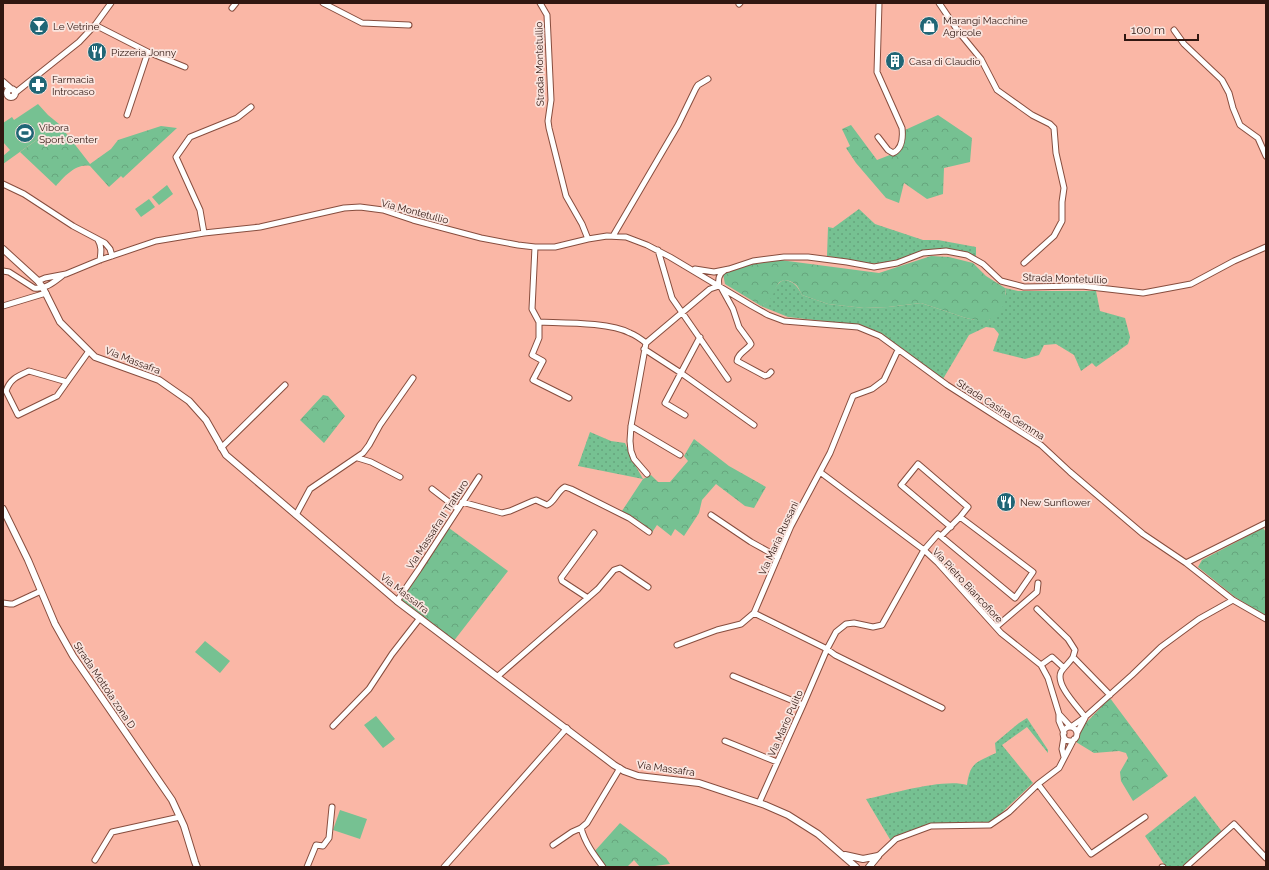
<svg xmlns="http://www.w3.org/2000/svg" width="1269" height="870" viewBox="0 0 1269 870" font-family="Raleway,sans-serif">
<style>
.grass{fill:url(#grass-dots)}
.forest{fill:url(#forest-crowns)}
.park{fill:#76c192}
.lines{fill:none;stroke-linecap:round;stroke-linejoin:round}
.minor-casing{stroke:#874d3e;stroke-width:7}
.major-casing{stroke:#874d3e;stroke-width:8}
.minor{stroke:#fff;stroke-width:5}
.major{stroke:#fff;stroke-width:6}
.labels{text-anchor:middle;stroke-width:3.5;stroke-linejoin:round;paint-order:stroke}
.poi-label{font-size:10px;fill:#301711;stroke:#fae5df;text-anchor:start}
.street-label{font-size:10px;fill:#301711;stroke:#fae5df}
</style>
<defs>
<pattern id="grass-dots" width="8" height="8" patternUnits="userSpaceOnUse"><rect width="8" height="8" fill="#76c192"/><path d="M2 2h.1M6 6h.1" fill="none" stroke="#66a57d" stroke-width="1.8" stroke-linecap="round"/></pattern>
<pattern id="forest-crowns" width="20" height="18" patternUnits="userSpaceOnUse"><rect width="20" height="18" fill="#76c192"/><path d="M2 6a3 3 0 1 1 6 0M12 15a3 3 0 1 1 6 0" fill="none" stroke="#66a57d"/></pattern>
</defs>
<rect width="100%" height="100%" fill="#fab7a6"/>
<!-- grass -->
<path class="grass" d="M859,209L875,224L923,240H938L976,247V259L938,251L888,264L865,263L827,256L828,227L833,228Z
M784,280C794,281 798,287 802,295L828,304L864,308L888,307L921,303L966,318L975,320H989L1006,294L1005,288L1018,291H1096L1100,311L1125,318L1130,337L1128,344L1096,367L1092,363L1081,371L1074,355L1056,344L1044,345L1039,355L1025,359L993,351L999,334L994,328L986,327L969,335L943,379L874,330L849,324L788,317L761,306C764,304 767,303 769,300C774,293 775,283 784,280Z
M590,432L611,441L625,443L633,461L643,479L578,466Z
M1027,718L1048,750V753L1027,727L1002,745L1033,783L994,820L979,826L924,828L891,841L866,799C891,794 944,778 967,785C970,762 977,762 996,753L995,743L1019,723Z
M1195,796L1223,833L1184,867H1166L1145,836Z"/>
<!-- forest -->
<path class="forest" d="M938,115L972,138L970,162L944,168L943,194L927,199L904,183L899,203L886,198L856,163L846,148L850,146L842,129L851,125L877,160L900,151L905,130Z
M59,124L90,164L111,149L118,140L161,126L177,128L123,178L121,176L109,187L90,166C76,163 64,177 56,186L20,152Z
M931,256L949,257L973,263L986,276L1005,288C1008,305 1001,310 989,320H975L966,318L921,303L888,307L864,308L828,304L802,295C800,291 798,286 795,284C790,280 782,278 778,284C775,288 774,294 771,298C769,302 765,304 761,306L725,284L723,274L742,266L780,260L879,273Z
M323,395L328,396L345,416L324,443L300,420Z
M694,439L729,466L766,487L754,508L745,506L716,484L702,500L699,513L684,536L675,529L671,536L657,525L651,534L620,514L643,479L651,475L658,482H670L688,461L684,456Z
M449,528L508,571L453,642L399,600Z
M1263,528L1266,532V616L1235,597L1198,567L1202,560Z
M1110,698L1168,776L1133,801L1121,781L1120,772L1128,758L1126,753L1119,751L1094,753L1076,742L1082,727Z
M620,823L666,858L670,864L655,866L654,867H640L634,860L627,867H604L593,853Z"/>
<!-- park -->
<path class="park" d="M38,104L48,115L59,124L3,164V156L10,150L3,142V123L12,117L14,120Z
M167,185L173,194L159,205L152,197Z
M149,199L155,207L141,217L135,209Z
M205,641L230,661L220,673L195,652Z
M376,716L395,739L383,748L364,725Z
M340,810L367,819L360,839L333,830Z"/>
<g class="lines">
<!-- minor casing -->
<g class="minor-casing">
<path id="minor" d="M323,3L362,23L409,25
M540,3L547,15L551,100L548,121L549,128L566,196L582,224L588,239
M939,3L958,31L981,59L997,90L1032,115L1050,124L1054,128L1056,153L1064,188L1062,202V221L1054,236L1024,263
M739,4L740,3
M232,8L236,3
M95,25L148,52L185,67
M1174,30L1184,44L1222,80L1229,93L1233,108L1240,125L1258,138L1266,156
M15,93L79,42L95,25L111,3
M127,115L148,52
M878,137L888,150L893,153C902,149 903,137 902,128L877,72L879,3
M3,184L24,194L73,226L105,243L110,249L112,256
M204,233L200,210L176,157L190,137L237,118L251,107
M613,236L678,125L696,88L698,85L708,79
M98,240C102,247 101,252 100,260
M535,247L532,309L539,322V338L532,355L543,361L533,380L569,398
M658,250L672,298L728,379
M695,269L714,272L729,269L753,261L784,257H808L847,262L874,267L897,263L923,253L946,251L967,255L983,264L1001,281L1024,287L1082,286L1143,293L1191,284L1234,261L1266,247
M3,271L9,272L34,288C45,290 54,282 63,275
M38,281L45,278L66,274L100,260L156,241L204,233L260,227L344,208L360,207L383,210L413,220L481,238L518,245L535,247H555L588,239L607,236L626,237L647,245L670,257L752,306L768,315L784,321L858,327L880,336L947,385L1041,445L1070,472L1143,534L1186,563L1233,600L1266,619
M719,286C718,280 718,274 725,270
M722,289L733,309L739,327L750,342L751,344C747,350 737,354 737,361L765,376L768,375L771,372
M3,306L46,293
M539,322C563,323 610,322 630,333C635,335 641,339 646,343
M644,349L681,373L754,425
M67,382L29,371C18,376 10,379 6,391L18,415L57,396L89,351
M685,415L665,403L700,337
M631,426L680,455
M221,448L285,385
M358,458L371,462L400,477
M820,472L924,550L938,563L1001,633L1041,665L1048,678L1059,714V721L1064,733
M647,474L634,459L631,451L630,441L631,426L646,343L710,289L719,286
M432,489L458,509
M462,502L502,513L510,511L533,501L536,500L547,505C555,502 557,491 565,487L571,489L629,518L649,532
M296,515L310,489L363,453L369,445L380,425L413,378
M711,515L751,542L778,557
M941,536L960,517L968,507L918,464L901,485L951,527
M1186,563L1266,523
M588,598L562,581L561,578L594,533
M397,601L419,569L479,477
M3,603L10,604H13L41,591
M1037,609L1068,639L1075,650L1073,657L1110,695
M754,613L827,649L835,655L942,708
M996,627L1037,592L1038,583
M677,645L717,630L741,624L754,613L791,526L830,453L853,396L872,389L884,380L898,350
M1073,657C1070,662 1064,667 1061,672C1055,685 1078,707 1085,717
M1041,665L1052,657L1064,668
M498,676L598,589L614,570L620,568L648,587
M733,676L803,705
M1059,714L1071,727L1085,717L1132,675L1161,647L1199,619L1233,600
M333,726L369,689L392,654L420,618
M1063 734a7 7 0 1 1 14 0a7 7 0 1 1-14 0Z
M1077,733L1085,718
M725,741L777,762
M1064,757L1062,749L1064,737
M1038,784L1091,854L1145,817
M759,803L803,705L827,649L836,632L846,624L854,623L873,627L882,625L924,550L938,534L1015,598L1033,572L960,517
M581,828C585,843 594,855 603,867
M553,845L572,832L581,828L587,823L620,768
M878,856L896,839L931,826L990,825L1009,812L1038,784L1059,768L1074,739
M95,860L112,832L180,817
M307,867L316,845L323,846L329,838L332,807
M444,867L567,728
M1162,867H1163
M1186,867L1234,824L1266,858"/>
</g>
<!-- major casing -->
<g class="major-casing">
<path id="major" d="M3,82L11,89
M7 93a4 4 0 1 1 8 0a4 4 0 1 1-8 0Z
M3,249L38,281L43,288L60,322L95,357L159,380L189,401L206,420L226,455L397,601L614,765L624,771L638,776L699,783L765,805L788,815L818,834L856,867
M3,509L28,560L55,624L73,656L172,800L184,826L195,862L197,867
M845,855L863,859L878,856
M869,867L878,856"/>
</g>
<!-- minor -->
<use href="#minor" class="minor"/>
<!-- major -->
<use href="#major" class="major"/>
</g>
<!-- icons -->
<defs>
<g id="bar-disc" transform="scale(1)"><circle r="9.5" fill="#206676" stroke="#fae5df"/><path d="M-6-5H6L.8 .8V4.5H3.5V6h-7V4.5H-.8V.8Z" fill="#fff"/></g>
<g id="shop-disc" transform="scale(1)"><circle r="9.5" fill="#206676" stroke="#fae5df"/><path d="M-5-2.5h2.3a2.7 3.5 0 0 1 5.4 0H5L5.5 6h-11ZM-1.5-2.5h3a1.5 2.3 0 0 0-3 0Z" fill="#fff"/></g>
<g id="restaurant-disc" transform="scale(1)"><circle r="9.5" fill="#206676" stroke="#fae5df"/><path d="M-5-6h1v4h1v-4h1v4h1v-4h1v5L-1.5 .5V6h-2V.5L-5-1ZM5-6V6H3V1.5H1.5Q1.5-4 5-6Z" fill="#fff"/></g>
<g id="building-disc" transform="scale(1)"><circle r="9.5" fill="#206676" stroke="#fae5df"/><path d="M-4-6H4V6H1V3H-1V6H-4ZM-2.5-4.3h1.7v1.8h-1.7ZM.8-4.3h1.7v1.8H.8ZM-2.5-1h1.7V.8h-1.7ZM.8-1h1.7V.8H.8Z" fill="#fff"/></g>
<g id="pharmacy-disc" transform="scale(1)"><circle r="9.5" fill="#206676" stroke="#fae5df"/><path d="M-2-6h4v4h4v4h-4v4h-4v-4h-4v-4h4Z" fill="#fff"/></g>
<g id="stadium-disc" transform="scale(1)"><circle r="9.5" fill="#206676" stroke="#fae5df"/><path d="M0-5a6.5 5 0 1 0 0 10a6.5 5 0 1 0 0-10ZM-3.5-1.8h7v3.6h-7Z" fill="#fff"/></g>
</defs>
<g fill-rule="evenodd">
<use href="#bar-disc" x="39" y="26"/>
<use href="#shop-disc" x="929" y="26"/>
<use href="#restaurant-disc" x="97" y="52"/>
<use href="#building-disc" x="895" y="61"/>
<use href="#pharmacy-disc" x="38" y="85"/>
<use href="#stadium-disc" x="25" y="133"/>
<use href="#restaurant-disc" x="1006" y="502"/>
</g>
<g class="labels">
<!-- poi labels -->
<g class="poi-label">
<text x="943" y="24">Marangi Macchine<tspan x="943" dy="12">Agricole</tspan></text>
<text x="53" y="30">Le Vetrine</text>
<text x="111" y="56">Pizzeria Jonny</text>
<text x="909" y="65">Casa di Claudio</text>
<text x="52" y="83">Farmacia<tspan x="52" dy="12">Introcaso</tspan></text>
<text x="39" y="131">Vibora<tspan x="39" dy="12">Sport Center</tspan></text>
<text x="1020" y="506">New Sunflower</text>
</g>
<!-- street labels -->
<g class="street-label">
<text transform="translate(539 64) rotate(-91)" y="4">Strada Montetullio</text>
<text transform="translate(415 211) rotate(15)" y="4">Via Montetullio</text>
<text transform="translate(1065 278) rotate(2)" y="4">Strada Montetullio</text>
<text transform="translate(133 360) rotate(21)" y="4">Via Massafra</text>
<text transform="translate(1001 409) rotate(33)" y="4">Strada Casina Gemma</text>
<text transform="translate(437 524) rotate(-57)" y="4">Via Massafra II Tratturo</text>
<text transform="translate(778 538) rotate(-65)" y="4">Via Maria Russani</text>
<text transform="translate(968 585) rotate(47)" y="4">Via Pietro Biancofiore</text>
<text transform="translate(405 593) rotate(38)" y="4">Via Massafra</text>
<text transform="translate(105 685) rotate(56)" y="4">Strada Mottola zona D</text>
<text transform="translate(785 723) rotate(-66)" y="4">Via Mario Pulito</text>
<text transform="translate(666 768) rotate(8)" y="4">Via Massafra</text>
</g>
</g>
<!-- border -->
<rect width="1269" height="870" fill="none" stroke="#301711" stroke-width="8"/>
<!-- scale -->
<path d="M1125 34v6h73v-6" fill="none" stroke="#301711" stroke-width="2"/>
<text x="1131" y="34" font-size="12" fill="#301711" stroke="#fae5df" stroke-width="3" paint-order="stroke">100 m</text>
</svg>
